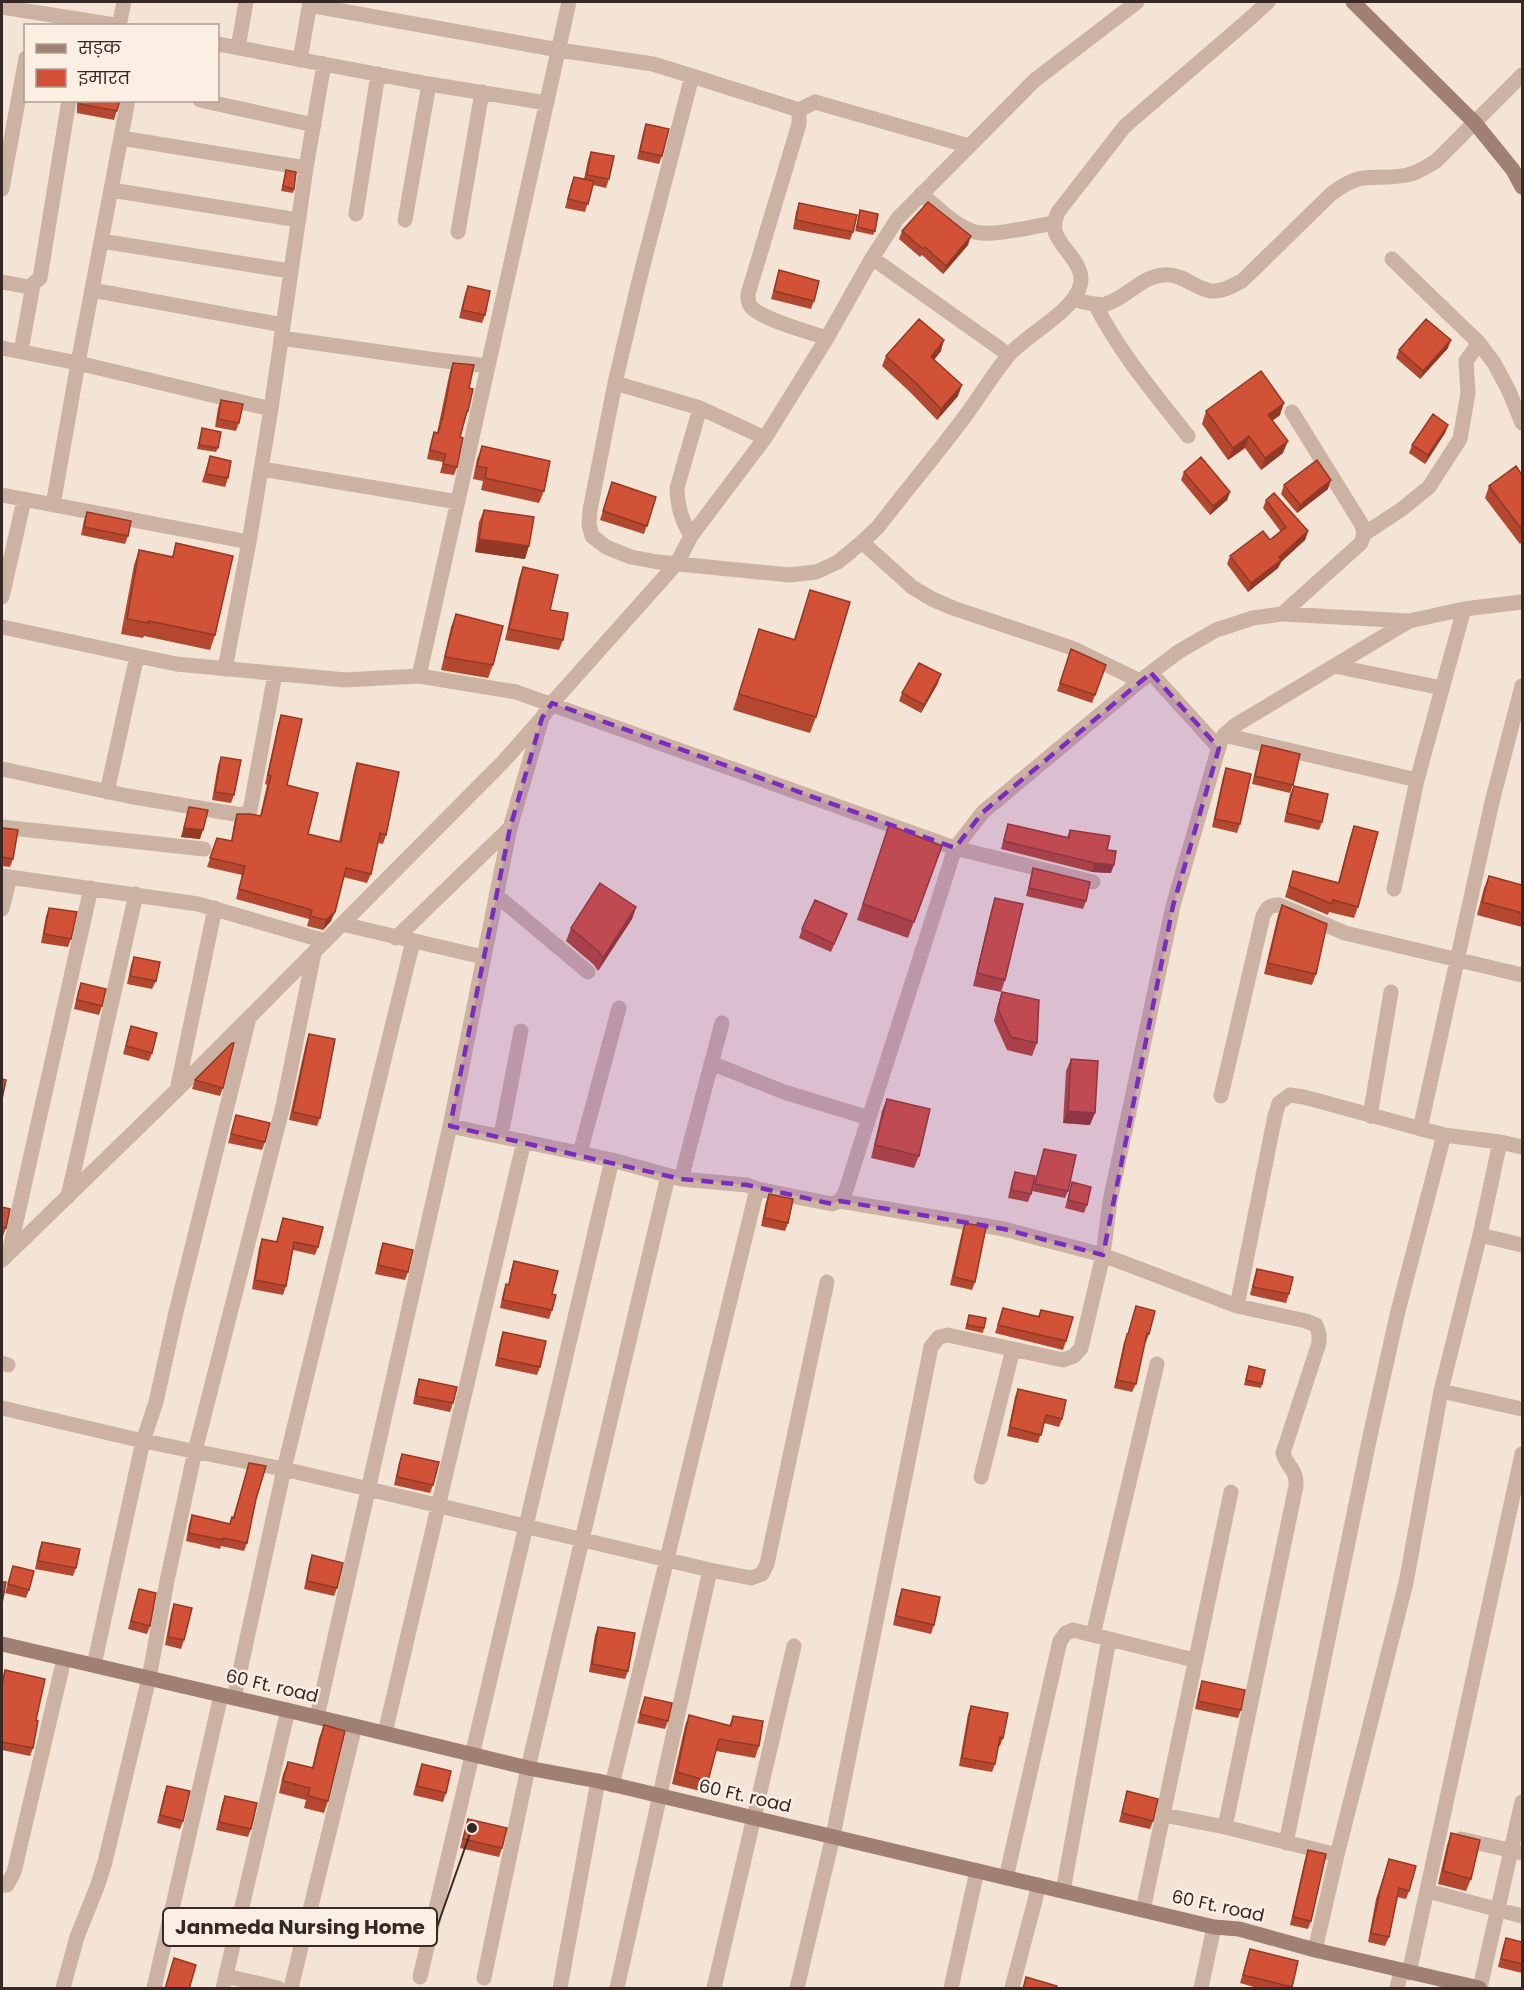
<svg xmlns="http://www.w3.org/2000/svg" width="1524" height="1990" viewBox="0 0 1524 1990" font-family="Poppins,'Noto Sans Devanagari',sans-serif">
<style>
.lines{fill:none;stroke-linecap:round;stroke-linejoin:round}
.street{stroke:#ccb2a2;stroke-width:15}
.secondary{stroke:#9f8073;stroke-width:15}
.wall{fill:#b4472f}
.shaded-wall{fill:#923926}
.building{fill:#d15237;stroke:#923926;stroke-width:1.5}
.marked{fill:#7b2cbf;fill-opacity:0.2;stroke:#7b2cbf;stroke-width:4.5;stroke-dasharray:12 8;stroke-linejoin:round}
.labels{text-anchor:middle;stroke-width:5;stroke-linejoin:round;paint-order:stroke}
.street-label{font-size:18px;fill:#362925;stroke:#fbeee3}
.leader{fill:none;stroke:#362925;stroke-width:2}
.callout-dot{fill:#362925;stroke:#fbeee3;stroke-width:2}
.callout{fill:#fbeee3;stroke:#362925;stroke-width:2}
.callout-label{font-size:20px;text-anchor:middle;font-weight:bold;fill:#362925}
</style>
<rect width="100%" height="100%" fill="#f3e4d6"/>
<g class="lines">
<!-- street -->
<path class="street" d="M309,5L559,50L653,64L692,76
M2,7L121,26
M119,25L124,2
M218,44L429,84L547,103
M238,48L246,2
M300,60L310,2
M200,100L314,125
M799,110L815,102L969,146
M121,138L306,168
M2,189L26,58
M111,190L299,220
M921,194C937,206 955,227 975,232C993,237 1034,226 1054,223
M356,214L378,74
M405,220L429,84
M458,232L482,92
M101,241L290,271
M872,258L1009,355
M1392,259L1479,343L1494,363L1509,391L1522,423
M2,282L29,287L40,278L69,100
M92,290L283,325
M1075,300C1085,302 1096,306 1106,304C1127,298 1141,276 1164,275C1182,273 1195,289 1211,291C1222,292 1232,286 1242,281L1331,194C1365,168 1371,182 1407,175C1418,173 1426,167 1436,161L1522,75
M1095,304C1119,352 1155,394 1188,436
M281,338L429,359L488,366
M827,338C809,332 763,320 751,307C748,303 748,299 748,294L799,124V110L692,76L639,281L615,383L590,510L589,525L592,536L606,547L631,557L658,562L789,575L816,572L838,562L862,542L878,527C907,489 938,453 966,415C980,396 993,374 1009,355C1027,334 1074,311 1080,286C1086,265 1063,251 1056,234C1053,226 1055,219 1058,212L1125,126L1246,22L1268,2
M2,348L78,363L271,409L306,168L324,64
M21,351L33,285
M615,383L700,408L765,438
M262,469L458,502
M2,495L249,542
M53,505L78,363L128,100
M1364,534L1402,509L1429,487L1460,439L1468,393L1466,361L1479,343
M691,536C682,521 677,505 677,488L700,408
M862,542L912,587L932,599L953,608L1072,648L1140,681
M2,597L24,500
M1282,614L1361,543L1364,534L1362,525L1292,412
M2,627L176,664L345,680L419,676L516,692L955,848L1093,882
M1334,666L1442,688
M225,669L249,542L271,409
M1151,673L1219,748
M419,676L569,2
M1224,735L1417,780
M2,769L128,796L241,815L250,811L275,674
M107,792L137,656
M2,827L204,849
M2,876L198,904L325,941
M1394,889L1417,780L1464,609
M496,895L588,972
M2,909L10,877
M342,924L483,957
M396,938L510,828
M711,1063L784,1092L869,1118
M177,1090L215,908
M1221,1096L1263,916C1267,908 1269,905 1279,905L1345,933L1522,975
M1370,1116L1391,992
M450,1126L612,1160L681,1179L747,1185L757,1189L832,1204L840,1201L845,1193L955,848L983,812L1140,681L1178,652L1216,630L1253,618L1282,614L1409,621L1464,609L1522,602
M1420,1129L1492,802L1522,686
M501,1135L521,1031
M580,1153L619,1008
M681,1179L722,1023
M68,1197L136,894
M840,1201L1004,1229L1103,1255L1237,1306L1306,1321L1316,1325L1319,1334V1343L1283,1453C1287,1468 1297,1468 1296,1486L1225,1827
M1480,1235L1522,1245
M9,1253L91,888
M2,1260L177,1090L502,763L542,718L552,703L677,563L691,536L765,438L827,338L872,258L898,218L1035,80L1137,2
M1237,1306L1275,1116L1279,1103L1290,1095L1304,1097L1444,1135L1500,1142L1522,1147
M2,1363L8,1365
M1441,1391L1522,1409
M2,1408L143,1441L284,1469L710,1570L751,1578L762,1574L767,1564L827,1282
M981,1477L1013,1349
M1093,1635L1157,1364
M94,1665L143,1441L156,1402L176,1312L249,1018
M234,1698L284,1469L413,941
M317,1717L450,1126L510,828L541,722
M385,1733L524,1141
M612,1785L757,1189
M1164,1815L1225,1827L1337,1855
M1461,1839L1522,1853
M1286,1843L1370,1436L1398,1311L1444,1135
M1006,1878L1060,1641L1066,1633L1073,1630L1194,1660
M2,1885H7L14,1872L64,1659
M1063,1891L1109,1639
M1428,1891L1522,1916
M1143,1910L1231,1492
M1315,1950L1337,1855L1406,1583L1441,1391L1480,1235L1500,1142
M1409,1973L1522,1454
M226,1976L278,1988
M420,1977L612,1160
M484,1978L528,1768L668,1176
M63,1988L77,1937L97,1887L105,1862L149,1678L167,1581L195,1451L283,1106L314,953
M154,1988L221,1695
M223,1988L288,1710
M291,1988L355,1726
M560,1988L598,1781
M617,1988L710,1570
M714,1988L794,1646
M797,1988L833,1836L931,1347L939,1337L948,1335L1063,1360L1074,1356L1081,1348L1103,1255L1110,1201L1173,906L1220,743L1224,735L1234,726L1409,621
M951,1988L977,1871
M1012,1988L1039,1885
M1201,1988L1214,1927
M1397,1988L1401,1971
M1480,1988L1522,1802"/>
<!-- secondary -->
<path class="secondary" d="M1353,2L1475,123L1513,170L1522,187
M2,1644L355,1726L528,1768L598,1781L1214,1927L1239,1929L1315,1950L1479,1988"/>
</g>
<!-- wall -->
<path class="wall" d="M77,100H120L114,120L77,113Z
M646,124L662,156L659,164L637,159L643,133Z
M591,152L609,179L606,188L593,185L585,212L565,208L571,185L574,177L584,179L588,160Z
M286,170L294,189L293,193L281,191Z
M799,203L853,232L850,240L793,229L796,212Z
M860,210L875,231L873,235L855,231Z
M902,231L968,245L943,274L922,255L920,257L899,239Z
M779,270L814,301L811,309L771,299Z
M468,286L485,315L482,323L459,318L465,294Z
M1448,348L1420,379L1396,358L1399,350Z
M941,351L934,360L958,396L937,420L911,393L882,366L886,356Z
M453,363L469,388L468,411L465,419L460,437L457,467L454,475L440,473L443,462L427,459L431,441L434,432L437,433L450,371Z
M221,400L239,423L236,431L215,427L218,408Z
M1206,411L1280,415L1273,420L1283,453L1261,470L1245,448L1228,460L1202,424Z
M1448,425L1445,433L1425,464L1409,453L1412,445Z
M202,428L218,448L216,452L197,449Z
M482,446L544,491L539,503L481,490L483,481L473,479L477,459Z
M210,456L228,478L225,487L202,482Z
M1184,472L1230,492L1227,500L1210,515L1181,480Z
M1522,475V542L1520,544L1485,498L1489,486Z
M612,482L656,497L644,534L600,520Z
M1284,485L1328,489L1297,513L1281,494Z
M1266,500L1308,531L1305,540L1281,562L1278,568L1248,592L1227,564L1230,556L1270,540L1281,532L1263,508Z
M484,510L525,559L475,552L479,522Z
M87,512L128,536L125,544L81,535L84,520Z
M176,543L215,635L210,650L144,636L143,638L121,634L134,565L139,550L172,557Z
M523,567L550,610L563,640L559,650L505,640L519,578Z
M810,590L816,717L810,733L733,710L759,629L794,639Z
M456,614L493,665L488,678L441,670L451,627Z
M1071,649L1106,665L1092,703L1057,691Z
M938,683L921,713L899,701L902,693Z
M281,715L287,785L308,834L339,842L354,772L357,763L386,835L383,844L378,843L371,874L367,883L343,877L331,921L323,930L307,926L309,919L236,899L242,875L207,867L217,838L231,841L234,824L237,814L260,816L267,785L265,784L278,724Z
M1262,745L1293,785L1290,793L1252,784L1259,753Z
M221,757L234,795L231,803L212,800L218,765Z
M1226,768L1240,824L1237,833L1212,827L1223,777Z
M1294,786L1322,822L1319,830L1284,822L1290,794Z
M189,807L200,839L181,837Z
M1008,824L1067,837L1070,830L1107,850L1111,873L1092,872L1001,849L1005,833Z
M889,825L942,846L908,938L857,920Z
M1354,826L1358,907L1354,918L1329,912L1328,915L1285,897L1293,871L1338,883L1350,837Z
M2,827L13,859L10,867L2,866Z
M1033,868L1086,901L1083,909L1026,896Z
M1489,876L1522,885V927L1477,915L1484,888Z
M995,898L1005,980L1001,992L973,986L991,910Z
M1282,905L1316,974L1312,985L1264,974L1278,915Z
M636,907L632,919L598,971L594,965L566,941L571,928Z
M49,908L71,939L68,947L41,943L46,916Z
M844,922L831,952L799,938L802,929Z
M134,957L156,981L152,989L127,984L131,965Z
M81,983L102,1006L99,1015L74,1009L78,991Z
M1002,992L1037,1043L1032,1056L1007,1050L994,1021L998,1004Z
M131,1026L152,1053L149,1061L123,1054Z
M309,1034L320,1118L317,1126L289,1120L306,1043Z
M1071,1059L1090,1125L1063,1123L1066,1071Z
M195,1080L223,1088L220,1096L192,1089Z
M887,1099L919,1156L914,1168L871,1158L882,1111Z
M236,1115L265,1142L262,1150L228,1143Z
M1044,1149L1068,1191L1065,1198L1032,1191Z
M1015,1172L1031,1194L1028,1202L1008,1198L1012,1180Z
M1072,1182L1087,1205L1084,1213L1065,1208Z
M769,1194L788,1223L785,1231L761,1226L766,1202Z
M2,1207L6,1228L3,1236H2Z
M283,1218L318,1247L315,1255L293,1250L286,1286L283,1295L252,1289L259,1248L262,1239L276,1242Z
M965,1223L975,1282L972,1290L950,1285L962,1232Z
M383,1243L408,1272L405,1280L375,1274L380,1251Z
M514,1261L552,1294V1310L549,1319L500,1308L503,1293L506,1284L508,1285L511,1270Z
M1257,1269L1289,1294L1286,1303L1250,1295L1254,1278Z
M1136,1306L1149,1334L1146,1342H1145L1136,1384L1132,1392L1114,1388L1124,1342L1128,1334Z
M1003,1308L1038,1316L1041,1310L1066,1341L1063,1350L995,1333Z
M969,1315L984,1328L983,1333L965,1329Z
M503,1332L540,1367L537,1375L495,1366L500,1341Z
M1249,1366L1262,1384L1261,1388L1244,1385Z
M419,1379L453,1403L450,1412L413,1404L416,1388Z
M1018,1389L1062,1419L1059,1427L1044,1423L1038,1443L1007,1436L1015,1397Z
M402,1454L433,1485L430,1493L394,1485L399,1462Z
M249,1463L256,1499L247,1543L244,1551L221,1546L220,1549L186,1541L189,1524L192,1515L229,1524L232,1517H233Z
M42,1542L76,1568L73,1576L35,1569L39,1550Z
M312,1555L337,1588L334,1596L304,1589L309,1564Z
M13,1566L29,1590L26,1598L5,1593Z
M139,1589L150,1626L147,1634L128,1629Z
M902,1589L934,1625L931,1634L893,1625L899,1597Z
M174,1604L184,1640L181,1649L165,1645L171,1613Z
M598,1627L628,1671L625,1679L589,1672L595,1635Z
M5,1670L36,1720L33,1748L30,1756L2,1750V1680Z
M1202,1681L1241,1710L1238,1718L1195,1709L1199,1690Z
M645,1697L668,1721L665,1729L637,1723Z
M971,1706L1003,1738L1000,1746H998L995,1764L992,1772L959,1766L968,1714Z
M689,1715L729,1726L733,1716L759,1746L755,1758L716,1751L708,1781L704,1792L672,1784L685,1726Z
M324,1725L328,1801L324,1813L304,1808L306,1800L279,1793L283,1774L288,1762L312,1768L319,1738Z
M422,1764L446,1793L443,1802L413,1795L419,1772Z
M167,1786L183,1821L180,1829L157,1823L164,1794Z
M1127,1791L1153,1821L1150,1829L1119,1822Z
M225,1796L251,1829L248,1837L216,1830L222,1804Z
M468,1819L502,1848L499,1857L460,1848Z
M1451,1833L1471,1879L1466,1891L1438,1884L1447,1845Z
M1308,1850L1311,1921L1308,1929L1290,1925L1305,1859Z
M1389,1859L1409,1891L1406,1899L1397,1897L1389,1937L1385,1946L1368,1942L1376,1899Z
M1506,1938L1522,1942V1973L1498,1967L1503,1946Z
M1250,1949L1298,1961L1292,1989H1261L1240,1983Z"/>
<!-- shaded-wall -->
<path class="shaded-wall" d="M971,236L968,245L943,274L946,266Z
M944,340L941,351L927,368L931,357Z
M1451,340L1448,348L1420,379L1423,371Z
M962,385L958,396L937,420L941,409Z
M1284,403L1280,415L1264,427L1268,415Z
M1448,425L1445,433L1425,464L1428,455Z
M1249,436L1245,448L1228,460L1233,448Z
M1288,441L1283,453L1261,470L1265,458Z
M1331,480L1328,489L1297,513L1300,505Z
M1230,492L1227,500L1210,515L1213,506Z
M1308,531L1305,540L1281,562L1278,568L1248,592L1251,583Z
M479,539L529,546L525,559L475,552Z
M941,674L938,683L921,713L924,705Z
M184,828L203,830L200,839L181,837Z
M1095,863L1114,865L1111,873L1092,872Z
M636,907L632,919L598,971L603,958Z
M335,912L331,921L323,930L326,920Z
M1068,1111L1095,1113L1090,1125L1063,1123Z"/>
<!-- building -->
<path class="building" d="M80,100H120L117,111L80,104Z
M646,124L669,129L662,156L640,151Z
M591,152L614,156L609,179L587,175Z
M286,170L296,172L294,189L283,186Z
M574,177L594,181L588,204L568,199Z
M928,202L971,236L946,266L925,247L923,249L902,231Z
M799,203L857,215L853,232L796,220Z
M860,210L878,214L875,231L857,227Z
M779,270L819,281L814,301L774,291Z
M468,286L490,291L485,315L462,310Z
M919,319L944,340L931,357L962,385L941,409L915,382L886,356Z
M1426,319L1451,340L1423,371L1399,350Z
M453,363L474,365L469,388L473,389L468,411H467L460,437L463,438L457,467L443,464L446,454L430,450L434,432L438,433L443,416Z
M1261,371L1284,403L1268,415L1288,441L1265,458L1249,436L1233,448L1206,411Z
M221,400L243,404L239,423L218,419Z
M1433,414L1448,425L1428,455L1412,445Z
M202,428L221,432L218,448L199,445Z
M482,446L550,461L544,491L485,478L487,468L477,466Z
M210,456L231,461L228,478L206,474Z
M1201,457L1230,492L1213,506L1184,472Z
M1317,460L1331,480L1300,505L1284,485Z
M1516,466L1522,475V530L1489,486Z
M612,482L656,497L647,526L603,511Z
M1274,493L1308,531L1279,557L1281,560L1251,583L1230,556L1263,531L1270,540L1286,527L1266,500Z
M484,510L534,517L529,546L479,539Z
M87,512L131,521L128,536L84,527Z
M176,543L233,556L215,635L149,621V623L127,619L139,550L173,557Z
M523,567L558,575L550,610L568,613L563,640L509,629Z
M810,590L850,602L816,717L739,694L759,629L795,640Z
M456,614L503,626L493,665L445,657Z
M1071,649L1106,665L1095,695L1060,683Z
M919,663L941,674L924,705L902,693Z
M281,715L302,719L287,785L318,793L308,834L341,842L357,763L399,772L386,835L380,833L371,874L346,868L335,912L326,920L310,916L312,910L239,889L245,866L210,858L217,838L232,841L237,814H250L261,816L271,776L268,775Z
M1262,745L1300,754L1293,785L1255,776Z
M221,757L241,760L234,795L215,792Z
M1226,768L1251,774L1240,824L1215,819Z
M1294,786L1328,794L1322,822L1287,813Z
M189,807L208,810L203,830L184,828Z
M1008,824L1069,838L1070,830L1110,836L1107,850L1116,851L1114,865L1095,863L1004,841Z
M889,825L942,846L914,922L863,904Z
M1354,826L1378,832L1358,907L1333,900L1332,904L1289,886L1293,871L1339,883Z
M2,827L3,828L18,830L13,859L2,857Z
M1033,868L1090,882L1086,901L1029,888Z
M1489,876L1522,885V913L1482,902Z
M600,883L636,907L603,958L599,952L571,928Z
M995,898L1023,904L1005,980L977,973Z
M815,900L847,914L834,944L802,929Z
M1282,905L1327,924L1316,974L1268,963Z
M49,908L77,912L71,939L44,934Z
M134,957L160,962L156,981L130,976Z
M81,983L106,989L102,1006L77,1000Z
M1002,992L1039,1000L1037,1043L1011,1037L998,1009Z
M131,1026L157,1033L152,1053L126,1046Z
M309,1034L335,1039L320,1118L293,1112Z
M232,1043H234L223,1088L195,1080Z
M1071,1059L1098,1061L1095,1113L1068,1111Z
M2,1079L6,1080L2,1099Z
M887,1099L930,1109L919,1156L875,1145Z
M236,1115L270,1123L265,1142L231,1134Z
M1044,1149L1076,1155L1068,1191L1035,1184Z
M1015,1172L1035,1176L1031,1194L1011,1190Z
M1072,1182L1091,1187L1087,1205L1068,1200Z
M769,1194L793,1199L788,1223L764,1218Z
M2,1207L10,1209L6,1228L2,1227Z
M283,1218L323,1227L318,1247L294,1242L286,1286L255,1280L262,1239L277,1242Z
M965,1223L986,1227L975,1282L954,1277Z
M383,1243L413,1250L408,1272L378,1265Z
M514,1261L558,1271L552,1294L556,1295L552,1310L503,1300L506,1284L509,1285Z
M1257,1269L1293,1277L1289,1294L1253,1287Z
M1136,1306L1155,1311L1149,1334L1147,1333L1136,1384L1117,1380L1127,1334H1128Z
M1003,1308L1039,1317L1041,1310L1073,1317L1066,1341L998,1325Z
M969,1315L986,1318L984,1328L967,1325Z
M503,1332L546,1341L540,1367L498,1358Z
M1249,1366L1265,1370L1262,1384L1246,1380Z
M419,1379L457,1387L453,1403L416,1396Z
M1018,1389L1066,1400L1062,1419L1046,1415L1041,1435L1010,1427Z
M402,1454L439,1462L433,1485L397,1477Z
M249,1463L266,1466L256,1499L247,1543L223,1538V1540L189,1533L192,1515L230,1524L232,1517L234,1518Z
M42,1542L80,1549L76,1568L38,1561Z
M312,1555L343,1563L337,1588L307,1581Z
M13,1566L34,1571L29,1590L8,1584Z
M2,1582H6L2,1603Z
M139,1589L156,1593L150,1626L131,1621Z
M902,1589L940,1597L934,1625L896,1616Z
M174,1604L192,1608L184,1640L168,1637Z
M598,1627L635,1633L628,1671L592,1664Z
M5,1670L45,1679L36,1720L38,1721L33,1748L2,1742V1685Z
M1202,1681L1245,1690L1241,1710L1198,1701Z
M645,1697L672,1703L668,1721L640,1714Z
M971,1706L1008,1713L1003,1738L1000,1737L995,1764L962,1758Z
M689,1715L731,1726L733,1716L763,1721L759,1746L719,1739L708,1781L677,1772Z
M324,1725L345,1731L328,1801L308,1796L310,1788L283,1781L288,1762L313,1768Z
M422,1764L451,1771L446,1793L417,1786Z
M167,1786L190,1791L183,1821L160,1815Z
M1127,1791L1158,1799L1153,1821L1122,1813Z
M225,1796L257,1803L251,1829L219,1822Z
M468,1819L507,1828L502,1848L463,1839Z
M1451,1833L1480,1840L1471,1879L1443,1871Z
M1308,1850L1326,1854L1311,1921L1293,1917Z
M1389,1859L1416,1866L1409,1891L1399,1888L1389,1937L1371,1933L1380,1891Z
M1506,1938L1522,1942V1964L1501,1959Z
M1250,1949L1298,1961L1292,1987L1243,1975Z
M174,1958L196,1965L189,1989H165Z
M1026,1977L1057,1986V1989H1023Z"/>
<!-- marked area -->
<path class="marked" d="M1151,673L1219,748L1173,906L1103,1255L1004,1229L840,1201L832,1204L747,1185L681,1179L450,1126L510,828L542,718L552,703L955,848L983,812Z"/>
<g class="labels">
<!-- street labels -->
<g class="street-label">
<text transform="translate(272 1686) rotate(13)" y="6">60 Ft. road</text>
<text transform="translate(745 1796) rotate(13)" y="6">60 Ft. road</text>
<text transform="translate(1218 1906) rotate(12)" y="6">60 Ft. road</text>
</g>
</g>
<!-- callouts -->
<path class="leader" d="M472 1828L437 1927"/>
<circle class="callout-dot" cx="472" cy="1828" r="6"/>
<rect class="callout" x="163" y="1908" width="274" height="38" rx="6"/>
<g class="callout-label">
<text x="300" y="1934">Janmeda Nursing Home</text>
</g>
<!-- border -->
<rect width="1524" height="1990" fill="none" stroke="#362925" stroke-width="6"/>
<!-- legend -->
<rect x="24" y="24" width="195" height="78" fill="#fbeee3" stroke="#ac9f97" stroke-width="1.5"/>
<rect x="36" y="44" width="30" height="9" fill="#9f8073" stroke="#ac9f97" stroke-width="1.5"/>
<text x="78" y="54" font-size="18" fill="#362925">सड़क</text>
<rect x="36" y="69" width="30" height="18" fill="#d15237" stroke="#ac9f97" stroke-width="1.5"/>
<text x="78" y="84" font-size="18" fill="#362925">इमारत</text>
</svg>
